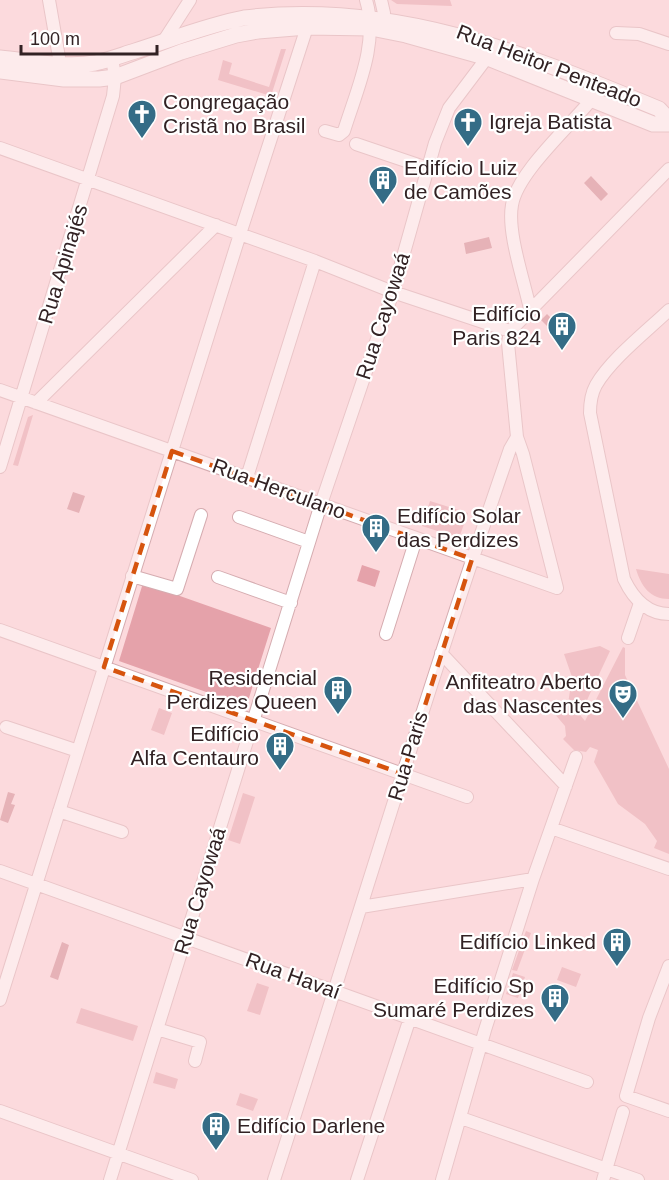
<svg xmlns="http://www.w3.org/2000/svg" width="669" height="1180" viewBox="0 0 669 1180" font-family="Helvetica,sans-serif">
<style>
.green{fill:#e5a2aa}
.water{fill:#cc808a}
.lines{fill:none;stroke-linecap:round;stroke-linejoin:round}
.minor-casing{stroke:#d5acb0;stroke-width:14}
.major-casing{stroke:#d5acb0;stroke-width:17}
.minor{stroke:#fff;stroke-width:12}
.major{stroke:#fff;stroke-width:15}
.marked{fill:none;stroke:#d6540e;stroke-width:4.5;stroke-dasharray:12 8;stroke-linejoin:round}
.labels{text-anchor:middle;stroke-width:4.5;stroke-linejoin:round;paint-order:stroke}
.street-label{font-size:21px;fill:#322224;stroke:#fff}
.poi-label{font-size:21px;fill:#322224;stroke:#fff;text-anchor:end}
</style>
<rect width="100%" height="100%" fill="#fcdadd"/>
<!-- green -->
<path class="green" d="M391,0H450L452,6L397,4Z
M281,49H286L271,96L218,80L223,60L232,63L229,74L269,87Z
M33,415L18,466L13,465L28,417Z
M430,501L468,513L459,538L422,526Z
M362,565L380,571L375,587L357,581Z
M636,569L669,574V599C650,599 641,586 636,569Z
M143,583L271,628L248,701L240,704L119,661Z
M600,646L610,651L580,715L585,721L623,647L625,648V675L669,769V854L654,848L657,841L645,824L618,804L594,762L598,750L590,747L586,752L574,750L563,739L566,736L565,726L553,712L565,703L568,704L572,677L564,654Z
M159,708L172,713L164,735L151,730Z
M243,793L255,797L240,844L228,840Z
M526,931L531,933L517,971L512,970Z
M562,967L581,974L576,987L557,980Z
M513,973L525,977L518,998L506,994Z
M257,983L269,987L260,1015L247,1011Z
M81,1008L138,1026L133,1041L76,1023Z
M156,1072L178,1079L175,1089L153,1083Z
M240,1093L258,1099L253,1111L236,1105Z"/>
<!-- water -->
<path class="water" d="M591,176L608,194L601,201L584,183Z
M489,237L492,248L466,254L464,243Z
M547,314L570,337L564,343L541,320Z
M73,492L85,496L79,513L67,509Z
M8,792L15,794L11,804L15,805L8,823L0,820Z
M62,942L69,945L58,980L50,977Z"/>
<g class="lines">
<!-- minor casing -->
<g class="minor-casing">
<path id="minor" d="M49,0L60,63
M381,0L384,13
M616,33L639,34L669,44
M163,42L190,0
M325,131L339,135L344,131C357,89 379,43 366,0
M356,144L427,168
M0,148L315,261L393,292L510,331
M530,309C524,280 507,233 512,205C517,173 570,126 591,100
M669,310C647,331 611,359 596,385C591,394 590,403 590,413L624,579C633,598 647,614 669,614
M0,390L557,588
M36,403L216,225
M517,437L523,454L557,588
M0,467L113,96L115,77L112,58
M247,477L315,261
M239,517L309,542
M132,576L177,589L201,515
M218,577L291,603
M0,630L467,797
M386,634L416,539
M628,638L640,603
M441,653L566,786
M6,727L78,751
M59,811L122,832
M551,828L669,869
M0,871L587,1082
M361,907L533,879
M669,966L649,1018L626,1096L669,1111
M0,1000L240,234L307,27
M157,1029L200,1042L195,1061
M0,1111L192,1180
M461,1118L638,1180
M110,1180L321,504L393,292L435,143L449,108L492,51
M274,1180C353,936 426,691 510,449L517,437L508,343L510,331L669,169
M357,1180L410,1018
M442,1180L485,1030L533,879L576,757
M603,1180L623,1112"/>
</g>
<!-- major casing -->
<g class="major-casing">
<path id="major" d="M0,58C31,61 65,68 95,63C109,60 122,55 135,51C170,40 207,25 244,18C394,0 524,53 659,109L669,120
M0,71L64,79H99L115,77L181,52L236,35L258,31L307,27L371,28L406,35L488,58L653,124H669"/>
</g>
<!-- minor -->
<use href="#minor" class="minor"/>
<!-- major -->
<use href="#major" class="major"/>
</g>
<!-- marked area -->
<path d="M0 0H669V1180H0ZM172,451L472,559L403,774L104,667Z" fill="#fcdadd" fill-opacity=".55" fill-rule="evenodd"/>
<path class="marked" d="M172,451L472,559L403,774L104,667Z"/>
<!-- icons -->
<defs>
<g id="church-pin" transform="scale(1.5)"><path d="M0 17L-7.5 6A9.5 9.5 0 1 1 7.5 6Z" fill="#346c86" stroke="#fff"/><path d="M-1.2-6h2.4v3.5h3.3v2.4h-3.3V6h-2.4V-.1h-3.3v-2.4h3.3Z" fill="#fff"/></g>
<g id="building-pin" transform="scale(1.5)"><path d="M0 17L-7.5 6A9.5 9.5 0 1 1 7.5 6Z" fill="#346c86" stroke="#fff"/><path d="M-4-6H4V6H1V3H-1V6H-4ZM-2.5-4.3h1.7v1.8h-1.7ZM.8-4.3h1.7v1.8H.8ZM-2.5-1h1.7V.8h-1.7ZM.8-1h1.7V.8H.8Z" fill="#fff"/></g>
<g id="theatre-pin" transform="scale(1.5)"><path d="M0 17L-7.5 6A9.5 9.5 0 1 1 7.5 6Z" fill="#346c86" stroke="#fff"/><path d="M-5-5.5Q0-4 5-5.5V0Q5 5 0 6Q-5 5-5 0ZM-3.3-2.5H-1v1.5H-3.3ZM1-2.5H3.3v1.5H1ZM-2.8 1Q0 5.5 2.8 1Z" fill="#fff"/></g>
</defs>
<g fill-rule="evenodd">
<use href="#church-pin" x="142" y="114"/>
<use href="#church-pin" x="468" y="122"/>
<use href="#building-pin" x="383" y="180"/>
<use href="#building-pin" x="562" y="326"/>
<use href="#building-pin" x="376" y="528"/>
<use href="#building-pin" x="338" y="690"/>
<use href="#theatre-pin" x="623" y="694"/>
<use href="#building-pin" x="280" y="746"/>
<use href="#building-pin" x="617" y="942"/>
<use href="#building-pin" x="555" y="998"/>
<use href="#building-pin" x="216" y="1126"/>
</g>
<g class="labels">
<!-- street labels -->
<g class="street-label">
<text transform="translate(549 66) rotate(21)" y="7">Rua Heitor Penteado</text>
<text transform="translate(63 264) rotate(-73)" y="7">Rua Apinajés</text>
<text transform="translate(383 316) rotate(-72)" y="7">Rua Cayowaá</text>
<text transform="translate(279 489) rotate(20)" y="7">Rua Herculano</text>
<text transform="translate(408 756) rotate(-73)" y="7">Rua Paris</text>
<text transform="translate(200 891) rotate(-73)" y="7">Rua Cayowaá</text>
<text transform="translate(293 976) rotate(20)" y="7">Rua Havaí</text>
</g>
<!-- poi labels -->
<g class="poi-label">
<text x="163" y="109" text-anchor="start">Congregação<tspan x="163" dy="24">Cristã no Brasil</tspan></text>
<text x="489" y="129" text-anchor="start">Igreja Batista</text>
<text x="404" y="175" text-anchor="start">Edifício Luiz<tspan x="404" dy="24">de Camões</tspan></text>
<text x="541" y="321">Edifício<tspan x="541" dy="24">Paris 824</tspan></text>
<text x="397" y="523" text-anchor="start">Edifício Solar<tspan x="397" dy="24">das Perdizes</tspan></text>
<text x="317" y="685">Residencial<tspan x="317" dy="24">Perdizes Queen</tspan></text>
<text x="602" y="689">Anfiteatro Aberto<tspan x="602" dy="24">das Nascentes</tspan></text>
<text x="259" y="741">Edifício<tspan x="259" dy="24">Alfa Centauro</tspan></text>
<text x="596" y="949">Edifício Linked</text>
<text x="534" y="993">Edifício Sp<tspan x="534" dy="24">Sumaré Perdizes</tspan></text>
<text x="237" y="1133" text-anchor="start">Edifício Darlene</text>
</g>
</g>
<!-- scale -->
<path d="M21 45v9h136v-9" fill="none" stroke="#322224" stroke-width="3"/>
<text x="30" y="45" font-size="18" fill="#322224" stroke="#ffffff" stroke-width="4.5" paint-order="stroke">100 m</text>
</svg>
